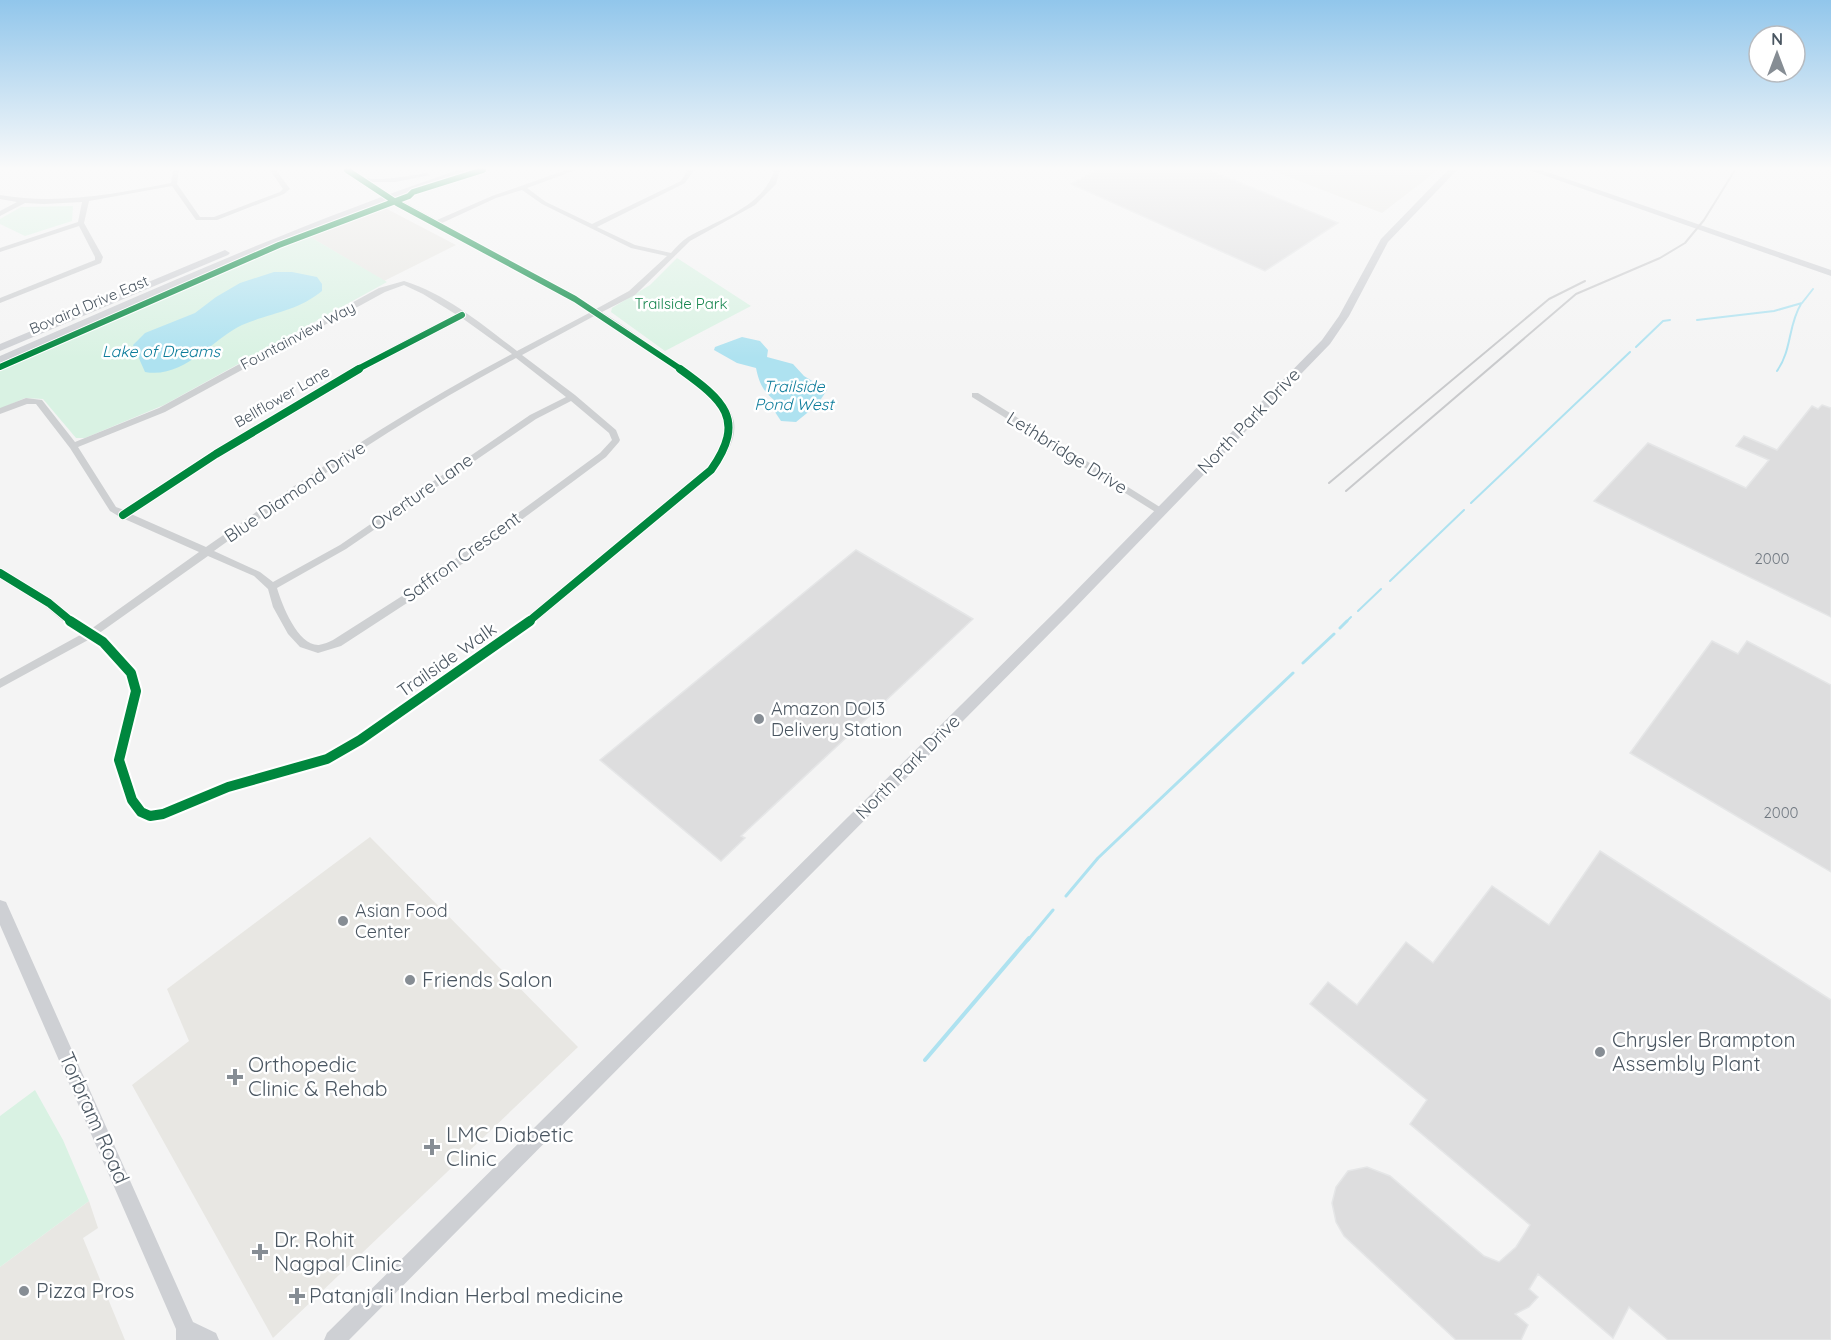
<svg xmlns="http://www.w3.org/2000/svg" width="1831" height="1340" viewBox="0 0 1831 1340" font-family="Quicksand,sans-serif">
<style>
.commercial{fill:#e8e7e3}
.green{fill:#d9f2e3}
.water{fill:#aee2f0}
.lines{fill:none;stroke-linecap:round;stroke-linejoin:round}
.stream-far2{stroke:#aee2f0;stroke-width:2}
.stream-far1{stroke:#aee2f0;stroke-width:3}
.stream{stroke:#aee2f0;stroke-width:4}
.building{fill:#ddddde;stroke:#e5e6e7;stroke-width:1.5}
.street{fill:#ced0d2;fill-rule:evenodd}
.secondary{fill:#ced0d4;fill-rule:evenodd}
.rail{stroke:#c9cacc;stroke-width:2}
.cycleway-far2-casing{stroke:#fff;stroke-width:8}
.cycleway-far1-casing{stroke:#fff;stroke-width:10}
.cycleway-casing{stroke:#fff;stroke-width:14}
.cycleway-far2{stroke:#00873e;stroke-width:6}
.cycleway-far1{stroke:#00873e;stroke-width:8}
.cycleway{stroke:#00873e;stroke-width:10}
.poi-dot{fill:#868d94;stroke:#fff;stroke-width:2}
.labels{text-anchor:middle;stroke-width:5;stroke-linejoin:round;paint-order:stroke}
.far-park-label{font-size:15px;fill:#17864f;stroke:#fff}
.far-street-label{font-size:15px;fill:#4a5661;stroke:#fff}
.number-label{font-size:15px;fill:#707881}
.far-water-label{font-size:16px;font-style:italic;fill:#0c7c9b;stroke:#fff}
.street-label{font-size:18px;fill:#4a5661;stroke:#fff}
.poi-label{font-size:18px;fill:#4a5661;stroke:#fff;text-anchor:start}
.near-poi-label{font-size:21px;fill:#4a5661;stroke:#fff;text-anchor:start}
.near-street-label{font-size:21px;fill:#4a5661;stroke:#fff}
</style>
<rect width="100%" height="100%" fill="#f4f4f4"/>
<!-- commercial -->
<path class="commercial" d="M1271,170H1438L1382,213Z
M374,209H387L456,245L384,281L307,235Z
M370,837L578,1047L273,1338L132,1085L189,1041L167,989Z
M89,1201L98,1228L83,1238L125,1340H0V1267Z"/>
<!-- green -->
<path class="green" d="M73,206L72,221L25,236L0,224V219L21,207Z
M307,235L387,282L164,405L85,438H76L43,399L25,398L0,409V370Z
M677,258L751,306L665,351L611,312L612,308L650,285Z
M35,1090L63,1140L89,1201L0,1267V1116Z"/>
<!-- water -->
<path class="water" d="M274,272H292L317,277L322,284V291C298,311 270,313 242,325C211,340 184,379 145,372L133,345L145,333L195,313L216,297L240,283Z
M742,337L760,341L768,350L767,357L793,364L804,376L827,390L817,405L796,422L781,421L775,412L774,400C762,390 759,382 756,368L737,363L714,350L715,347Z"/>
<g class="lines">
<!-- stream-far2 -->
<path class="stream-far2" d="M1697,320L1774,311L1802,303L1813,289
M1636,347L1663,321L1670,320
M1777,371C1792,350 1788,325 1801,304
M1471,503L1630,352
M1390,581L1464,510
M1358,611L1381,589
M1346,622L1351,617"/>
<!-- stream-far1 -->
<path class="stream-far1" d="M1340,628L1347,621
M1303,663L1334,634
M1066,896L1098,858L1293,673
M1028,940L1053,910"/>
<!-- stream -->
<path class="stream" d="M925,1060L1029,938"/>
</g>
<!-- building -->
<path class="building" d="M1097,170H1209L1338,223L1265,271L1071,184Z
M1822,405L1831,408V617L1594,501L1648,443L1746,488L1769,460L1736,446L1744,436L1777,450L1812,406L1818,409Z
M856,550L973,619L741,836L745,838L721,861L600,760Z
M1712,641L1738,654L1747,641L1831,685V872L1630,753Z
M1600,851L1831,1000V1340H1668L1629,1307L1613,1338L1538,1274L1529,1289L1538,1297L1529,1307L1515,1314L1528,1325L1521,1340H1456L1344,1236L1336,1222L1332,1203L1336,1187L1348,1171L1367,1167L1390,1176L1484,1256L1499,1262L1516,1247L1530,1225L1410,1124L1427,1100L1310,1004L1328,982L1357,1005L1406,942L1433,963L1492,886L1549,925Z"/>
<g class="lines">
<!-- street -->
<path class="street" d="M173,170H179L177,184L200,217H214L280,192L283,189L270,170H276L290,189L284,194L217,220H196L172,186L89,201L84,223L103,257L101,263L0,303V298L95,260V257L79,226L0,252V248L78,222L82,202L44,204L25,203L0,216V211L17,202L0,199V195C58,205 114,194 171,183Z
M566,170H576L527,188L546,202L592,224L681,181L688,170H694L685,183L597,227L635,245L671,253C676,247 682,241 688,237C717,220 765,206 774,170H780L776,184L755,205L690,241L635,295L602,312C631,330 657,350 685,370C697,379 711,386 721,398C727,404 732,413 734,422C737,441 724,458 714,472L514,640L364,743L331,762L230,791L163,819L150,821L137,816L126,800L113,760L131,691L126,675L99,645L90,639L0,688V679L82,634L66,624L45,606L0,578V570L53,600L74,618L91,629L199,552L120,517L110,511L70,448L36,404H27L0,414V408L26,398L42,400L75,442L159,408L379,288L404,281C446,294 483,325 517,351L591,312L375,190L380,189L437,220L492,196ZM522,190L542,204L631,248L667,256L629,291L596,309L442,223L496,198ZM404,285L423,294L457,315C406,337 359,366 311,394C248,431 184,468 124,510L116,507L78,447L165,412L385,292ZM596,315L638,343L698,386L718,405L723,413L726,430L721,446L708,468L506,634L356,737L324,755L228,782L162,809L151,811L145,808L137,798L125,760L141,691L136,673L107,639L98,634L208,556L254,576L268,589L273,607L288,634L300,647L318,653L341,646L427,590L606,457L619,442L620,440L616,430L575,395L522,355ZM462,318L512,354C405,410 304,478 206,547L131,514C190,473 252,436 313,399C362,370 410,341 462,318ZM516,358L566,397L530,415L340,545L273,582L260,572L214,551C311,481 411,414 516,358ZM571,401L609,433L612,440L600,453L421,584L333,640C329,642 324,644 319,645C298,646 282,605 277,588L346,549L536,419Z
M972,393H978L1163,509L1165,511L1163,513H1157L972,397Z"/>
<!-- secondary -->
<path class="secondary" d="M343,170C356,170 355,176 364,178C384,181 407,176 426,173L430,175L395,182H369V186H366Z
M458,170H470L292,237L0,363V356C151,290 301,223 458,170Z
M1448,170H1457L1388,242L1349,316L1330,344L1072,611L349,1340H324L327,1333L1062,605L1322,340L1339,316L1381,239Z
M1529,170H1541L1831,270V276Z
M225,250L230,253L228,255L0,351V344Z
M0,900L6,902L193,1322L216,1333L219,1340H176V1329L0,925Z"/>
<!-- rail -->
<path class="rail" d="M1329,483L1549,299L1585,281
M1346,491L1576,294L1660,258L1685,243L1704,220L1735,170"/>
<!-- cycleway-far2 casing -->
<g class="cycleway-far2-casing">
<path id="cycleway-far2" d="M347,170L397,203L575,299L682,370
M0,367L279,245L409,196L413,192L483,170
M356,370L462,315"/>
</g>
<!-- cycleway-far1 casing -->
<g class="cycleway-far1-casing">
<path id="cycleway-far1" d="M123,515L216,454L359,369
M0,573L49,603L72,622
M528,622L711,470C747,419 723,400 680,369"/>
</g>
<!-- cycleway casing -->
<g class="cycleway-casing">
<path id="cycleway" d="M70,621L103,642L131,673L136,691L119,760L132,800L141,812L150,816L163,814L228,787L327,759L360,740L530,621"/>
</g>
<!-- cycleway-far2 -->
<use href="#cycleway-far2" class="cycleway-far2"/>
<!-- cycleway-far1 -->
<use href="#cycleway-far1" class="cycleway-far1"/>
<!-- cycleway -->
<use href="#cycleway" class="cycleway"/>
</g>
<!-- sky -->
<linearGradient id="sky" x2="0" y2="1"><stop stop-color="#91c6eb"/><stop offset="0.47" stop-color="#fafafa"/><stop offset="1" stop-color="#fafafa" stop-opacity="0"/></linearGradient>
<rect width="1831" height="358" fill="url(#sky)"/>
<!-- markers -->
<g class="poi-dot">
<circle cx="759" cy="719" r="6"/>
<circle cx="343" cy="921" r="6"/>
<circle cx="410" cy="980" r="6"/>
<circle cx="1600" cy="1052" r="6"/>
<path d="M232 1068h6v6h6v6h-6v6h-6v-6h-6v-6h6z"/>
<path d="M429 1138h6v6h6v6h-6v6h-6v-6h-6v-6h6z"/>
<path d="M257 1243h6v6h6v6h-6v6h-6v-6h-6v-6h6z"/>
<circle cx="24" cy="1291" r="6"/>
<path d="M294 1287h6v6h6v6h-6v6h-6v-6h-6v-6h6z"/>
</g>
<g class="labels">
<!-- far-park labels -->
<g class="far-park-label">
<text x="681" y="309">Trailside Park</text>
</g>
<!-- far-street labels -->
<g class="far-street-label">
<text transform="translate(89 305) rotate(-23)" y="5">Bovaird Drive East</text>
<text transform="translate(298 336) rotate(-28)" y="5">Fountainview Way</text>
<text transform="translate(282 397) rotate(-30)" y="5">Bellflower Lane</text>
</g>
<!-- number labels -->
<g class="number-label">
<text x="1772" y="564">2000</text>
<text x="1781" y="818">2000</text>
</g>
<!-- far-water labels -->
<g class="far-water-label">
<text x="161" y="357">Lake of Dreams</text>
<text x="794" y="392">Trailside<tspan x="794" dy="18">Pond West</tspan></text>
</g>
<!-- street labels -->
<g class="street-label">
<text transform="translate(1249 421) rotate(-46)" y="6">North Park Drive</text>
<text transform="translate(1067 453) rotate(32)" y="6">Lethbridge Drive</text>
<text transform="translate(295 492) rotate(-34)" y="6">Blue Diamond Drive</text>
<text transform="translate(422 492) rotate(-35)" y="6">Overture Lane</text>
<text transform="translate(462 557) rotate(-36)" y="6">Saffron Crescent</text>
<text transform="translate(447 660) rotate(-35)" y="6">Trailside Walk</text>
<text transform="translate(908 767) rotate(-45)" y="6">North Park Drive</text>
</g>
<!-- poi labels -->
<g class="poi-label">
<text x="771" y="715">Amazon DOI3<tspan x="771" dy="21">Delivery Station</tspan></text>
<text x="355" y="917">Asian Food<tspan x="355" dy="21">Center</tspan></text>
</g>
<!-- near-poi labels -->
<g class="near-poi-label">
<text x="422" y="987">Friends Salon</text>
<text x="1612" y="1047">Chrysler Brampton<tspan x="1612" dy="24">Assembly Plant</tspan></text>
<text x="248" y="1072">Orthopedic<tspan x="248" dy="24">Clinic &amp; Rehab</tspan></text>
<text x="446" y="1142">LMC Diabetic<tspan x="446" dy="24">Clinic</tspan></text>
<text x="274" y="1247">Dr. Rohit<tspan x="274" dy="24">Nagpal Clinic</tspan></text>
<text x="36" y="1298">Pizza Pros</text>
<text x="309" y="1303">Patanjali Indian Herbal medicine</text>
</g>
<!-- near-street labels -->
<g class="near-street-label">
<text transform="translate(94 1118) rotate(66)" y="7">Torbram Road</text>
</g>
</g>
<!-- north arrow -->
<g transform="translate(1777 54)"><circle r="28" fill="#ffffff" stroke="#b7bbc0" stroke-width="1.5"/>
<path d="M0-4.5L10 22L0 15L-10 22Z" fill="#868d94"/>
<text y="-9" font-size="16" font-weight="bold" text-anchor="middle" fill="#4a5661">N</text>
</g>
</svg>
